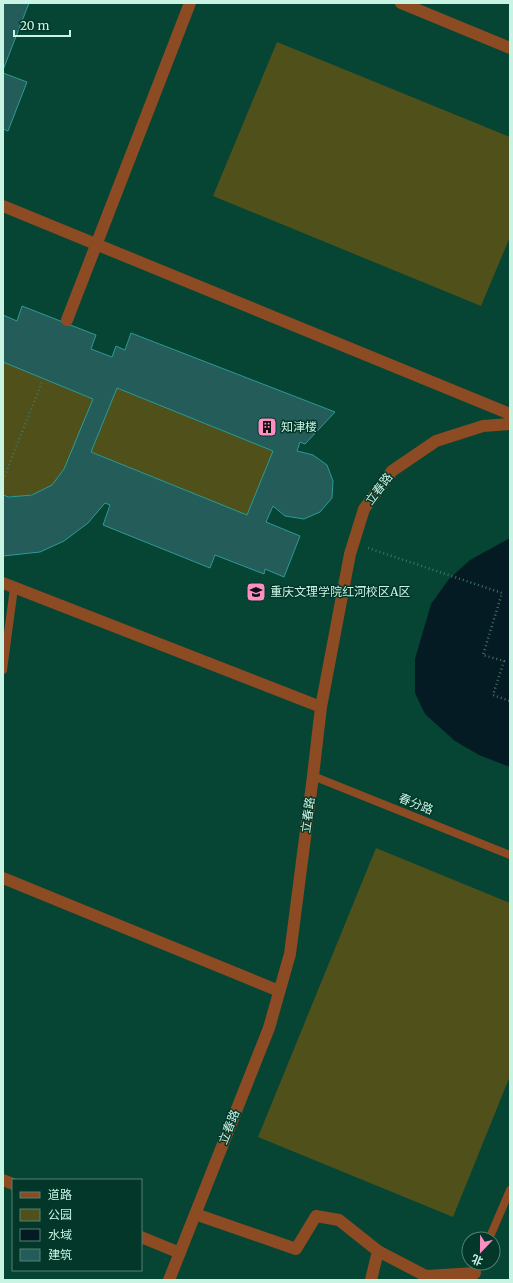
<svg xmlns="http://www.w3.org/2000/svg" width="513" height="1283" viewBox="0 0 513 1283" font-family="Merriweather,'Noto Sans SC',serif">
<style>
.built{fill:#064434;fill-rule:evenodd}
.green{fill:#50511a}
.water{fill:#051b24}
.building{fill:#245c59;stroke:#2c9b95;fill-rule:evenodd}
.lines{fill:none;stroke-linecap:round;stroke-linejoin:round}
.path{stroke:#417364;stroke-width:2.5;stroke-dasharray:1 3;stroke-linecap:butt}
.service{stroke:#8c4b22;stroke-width:8}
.minor{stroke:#8c4b22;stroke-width:12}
.labels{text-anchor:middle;stroke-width:3;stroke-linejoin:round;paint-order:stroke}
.poi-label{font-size:12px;fill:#c9f3e3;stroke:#023729;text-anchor:start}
.street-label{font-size:12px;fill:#c9f3e3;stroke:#023729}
</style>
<rect width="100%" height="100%" fill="#023729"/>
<!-- built -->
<path class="built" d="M3,3H510V1280H3ZM13,1180H141V1270H13ZM469,1239H493V1263H469Z"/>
<!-- green -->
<path class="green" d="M277,42L510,137V237L481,306L213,196Z
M3,362L93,399C84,421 69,469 53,485C42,495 17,498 3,495Z
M117,388L273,451L247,515L91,452Z
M376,848L510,903V1076L453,1217L258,1137Z"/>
<!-- water -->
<path class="water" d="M510,538V767L479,755L455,741L425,714L415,693V659L431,604L449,579L470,560Z"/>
<!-- building -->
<path class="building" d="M3,3H29L3,70Z
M3,73L27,82L8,131L3,129Z
M22,306L96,335L91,349L112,357L116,346L125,350L131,333L335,412L305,444L300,442L297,451L313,455L327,465L333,481L332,498L320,512L304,519L285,516L273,506L266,522L300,536L284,577L265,569L264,574L215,555L210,568L103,525L110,505L105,503L88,523L64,541L40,552L3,556V495L9,497L32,495L52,485L64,469L93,399L3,362V315L17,321ZM117,388L273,451L247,515L91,452Z"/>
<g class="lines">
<!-- path -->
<path class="path" d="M3,480L42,382
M368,548L502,593L483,655L504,661L493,695L510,701"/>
<!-- service -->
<path class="service" d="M3,670L14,588
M313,776L510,855
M489,1239L510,1190
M472,1280L479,1263"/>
<!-- minor -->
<path class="minor" d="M401,3L510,48
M3,206L510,414
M67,320L190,3
M3,583L321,707
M3,878L279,991
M3,1180L13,1184
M195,1214L296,1249L316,1216L339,1220L378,1251L371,1280
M141,1237L180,1253
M378,1251L426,1276L475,1273
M169,1280L269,1028L290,954L313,776L321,707L350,554L364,509L392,471L436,441L483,426L510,424"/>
</g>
<!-- icons -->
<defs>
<g id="building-square" transform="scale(1)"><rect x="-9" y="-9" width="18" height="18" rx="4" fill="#fb8fc4" stroke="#023729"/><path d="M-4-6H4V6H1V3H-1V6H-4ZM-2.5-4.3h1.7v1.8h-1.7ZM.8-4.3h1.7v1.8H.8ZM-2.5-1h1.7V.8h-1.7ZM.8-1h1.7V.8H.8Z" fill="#111"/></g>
<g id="university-square" transform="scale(1)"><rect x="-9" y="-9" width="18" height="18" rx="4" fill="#fb8fc4" stroke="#023729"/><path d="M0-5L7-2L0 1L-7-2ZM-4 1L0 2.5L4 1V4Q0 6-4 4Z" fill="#111"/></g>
</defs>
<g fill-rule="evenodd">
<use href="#building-square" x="267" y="427"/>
<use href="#university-square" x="256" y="592"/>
</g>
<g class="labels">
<!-- poi labels -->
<g class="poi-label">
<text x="281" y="431">知津楼</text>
<text x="270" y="596">重庆文理学院红河校区A区</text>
</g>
<!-- street labels -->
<g class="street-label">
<text transform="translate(379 489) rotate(-53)" y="4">立春路</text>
<text transform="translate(416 804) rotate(22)" y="4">春分路</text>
<text transform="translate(308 815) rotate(-82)" y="4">立春路</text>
<text transform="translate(229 1127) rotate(-68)" y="4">立春路</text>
</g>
</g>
<!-- border -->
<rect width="513" height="1283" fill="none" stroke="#c9f3e3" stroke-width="8"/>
<!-- legend -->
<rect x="12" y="1179" width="130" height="92" fill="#023729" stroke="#528273"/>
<rect x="20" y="1192" width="20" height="6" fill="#8c4b22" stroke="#528273"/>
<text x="48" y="1199" font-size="12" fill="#c9f3e3">道路</text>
<rect x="20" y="1209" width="20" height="12" fill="#50511a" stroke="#528273"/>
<text x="48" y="1219" font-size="12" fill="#c9f3e3">公园</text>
<rect x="20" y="1229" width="20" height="12" fill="#051b24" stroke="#528273"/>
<text x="48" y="1239" font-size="12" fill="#c9f3e3">水域</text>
<rect x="20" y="1249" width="20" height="12" fill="#245c59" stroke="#528273"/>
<text x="48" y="1259" font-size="12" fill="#c9f3e3">建筑</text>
<!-- north arrow -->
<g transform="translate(481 1251) rotate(202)"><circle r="19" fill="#023729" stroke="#528273"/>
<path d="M0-3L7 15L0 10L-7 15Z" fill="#fb8fc4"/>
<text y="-6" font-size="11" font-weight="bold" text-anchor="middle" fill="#c9f3e3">北</text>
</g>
<!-- scale -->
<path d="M14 30v6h56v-6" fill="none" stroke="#c9f3e3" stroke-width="2"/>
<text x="20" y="30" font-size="12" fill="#c9f3e3" stroke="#023729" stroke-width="3" paint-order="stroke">20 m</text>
</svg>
